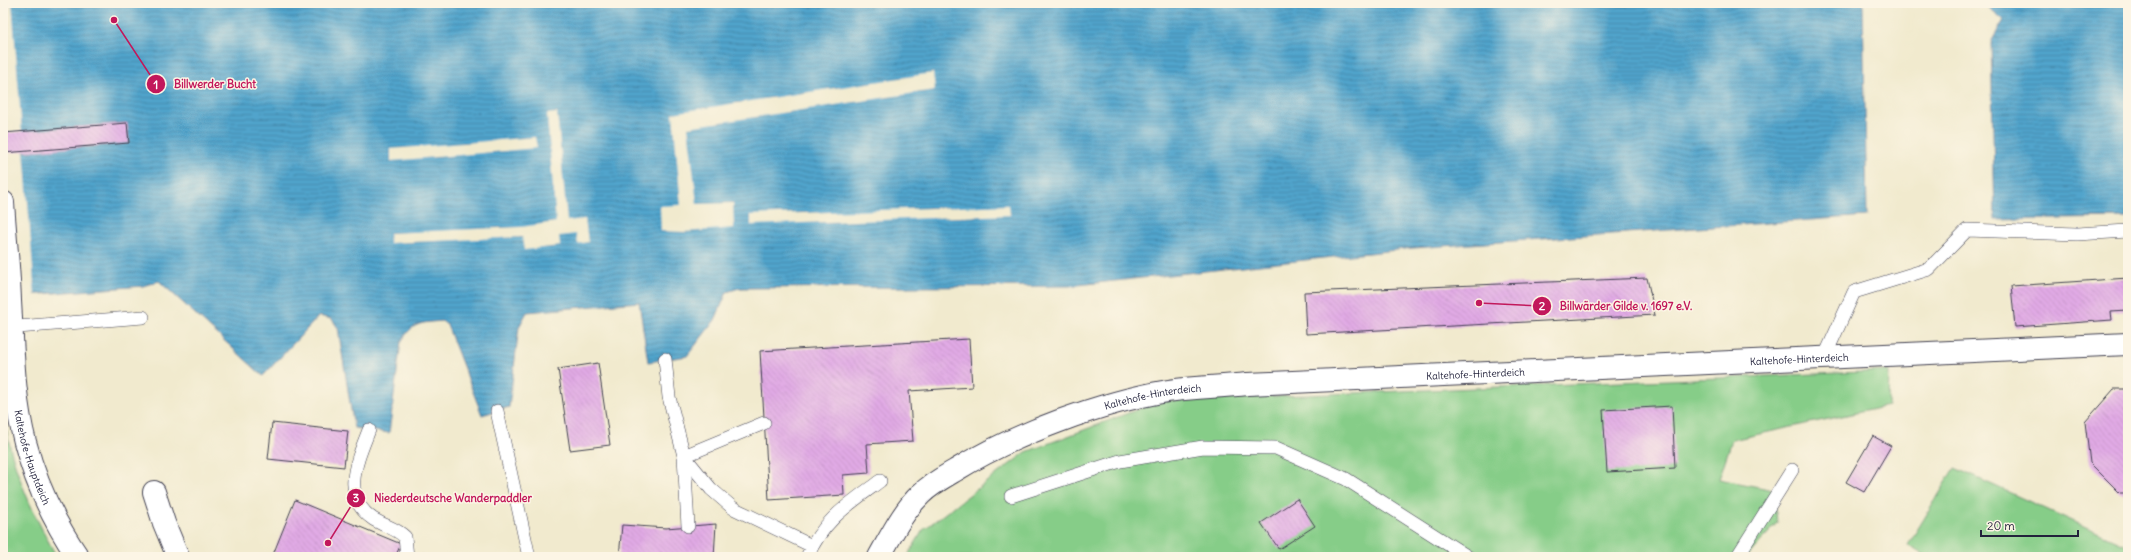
<svg xmlns="http://www.w3.org/2000/svg" width="2131" height="560" viewBox="0 0 2131 560" font-family="Delius,sans-serif">
<style>
.grass{fill:#86cd88;stroke:#547862}
.water{fill:url(#water-rules);stroke:#3a6384}
.pier{fill:#f1eace}
.building{fill:url(#building-back-hatch)}
.lines{fill:none;stroke-linecap:round;stroke-linejoin:round}
.service-casing{stroke:#414051;stroke-width:14}
.minor-casing{stroke:#414051;stroke-width:24}
.service{stroke:#fff;stroke-width:13}
.minor{stroke:#fff;stroke-width:22}
.labels{text-anchor:middle;stroke-width:3;stroke-linejoin:round;paint-order:stroke}
.street-label{font-size:10px;fill:#22223b;stroke:#fcf5e5}
.leader{fill:none;stroke:#c2185b;stroke-width:1.5}
.callout-dot{fill:#c2185b;stroke:#fcf5e5;stroke-width:1.5}
.mark-label{font-size:12px;text-anchor:middle;font-weight:bold;fill:#fff}
.callout-label{font-size:11px;text-anchor:middle;font-weight:bold;fill:#c2185b;stroke:#fcf5e5;stroke-width:3;stroke-linejoin:round;paint-order:stroke}
</style>
<defs>
<pattern id="water-rules" width="6" height="5" patternUnits="userSpaceOnUse"><rect width="6" height="5" fill="#51a4cc"/><path d="M0 2.5h6" fill="none" stroke="#4385a7"/></pattern>
<pattern id="building-back-hatch" width="6" height="6" patternUnits="userSpaceOnUse"><rect width="6" height="6" fill="#e1aae5"/><path d="M-1 5l2 2M0 0l6 6M5-1l2 2" fill="none" stroke="#c192c5"/></pattern>
</defs>
<rect width="100%" height="100%" fill="#fcf5e5"/>
<filter id="ink" filterUnits="userSpaceOnUse"><feTurbulence type="fractalNoise" baseFrequency=".025" numOctaves="2"/><feDisplacementMap in="SourceGraphic" scale="8" xChannelSelector="R" yChannelSelector="G"/><feConvolveMatrix kernelMatrix="1 2 1 2 8 2 1 2 1" color-interpolation-filters="sRGB"/></filter>
<filter id="wash" filterUnits="userSpaceOnUse"><feTurbulence type="fractalNoise" baseFrequency=".012" numOctaves="4" result="noise"/><feDisplacementMap in="SourceGraphic" scale="16" xChannelSelector="R" yChannelSelector="G"/><feGaussianBlur stdDeviation="0.9" result="paint"/><feColorMatrix in="noise" values="0 0 0 0 0 0 0 0 0 0 0 0 0 0 0 0 0 1.4 0 .05"/><feComposite in="paint" operator="in"/></filter>
<g filter="url(#wash)">
<rect width="100%" height="100%" fill="#f1eace"/>
<!-- grass -->
<path class="grass" d="M1889,371L1888,406L1732,440L1719,479L1774,490L1777,523L1747,557H907L923,530L1026,452L1160,401Z
M3,407C8,460 31,511 57,557H3Z
M1955,468L2128,546V557H1928L1908,545Z"/>
<!-- water -->
<path class="water" d="M3,3H1863L1867,216L1414,248L1069,286L739,288L727,292L715,320L687,356L648,362L639,302L527,312L519,327L509,407L482,415L447,325L442,321C420,323 413,322 401,342L389,433L354,428L338,328L332,319L319,316L263,376L159,281L143,286L3,297V153L129,143L127,123L3,133Z
M1983,3H2128V218L1995,220L1991,42L2004,20Z"/>
<!-- pier -->
<path class="pier" d="M3,3H12L22,134L3,135Z
M933,73L935,90L688,127L697,204L733,203L734,228L684,232L661,231L660,206L681,205L673,113Z
M557,113L567,221L585,219L588,242L578,244L576,234L559,236L560,246L524,250L522,237L390,243L389,233L521,227L556,222L547,114Z
M535,137L537,148L391,161V149Z
M24,150L35,297L3,299V151Z
M1009,205L1010,215L751,225V215Z"/>
<g id="blocks">
<!-- building -->
<path class="building" d="M127,123L129,143L3,153V133Z
M1647,278L1655,315L1306,334L1304,292Z
M2128,278V311L2111,312L2112,320L2015,327L2011,286Z
M969,339L972,387L909,391L913,441L867,444L869,473L843,475L844,495L769,500L760,351Z
M598,363L610,445L570,450L558,369Z
M2114,389H2128V493H2120L2090,463L2085,422Z
M1672,406L1675,468L1607,472L1603,410Z
M272,423L348,431L344,467L268,459Z
M1873,436L1891,446L1864,492L1846,482Z
M1297,499L1315,526L1279,549L1261,523Z
M295,500L401,544L395,557H272Z
M716,524L714,557H619L622,525L666,528Z"/>
</g>
</g>
<g filter="url(#ink)">
<use href="#blocks" fill-opacity="0" stroke="#414051" stroke-width="1"/>
<g class="lines">
<!-- service casing -->
<g class="service-casing">
<path id="service" d="M5,328L143,317
M1824,358L1854,292L1929,269L1967,230L2077,234L2128,231
M665,359L669,397L684,456L711,489L733,508L812,546
M497,411L529,557
M369,430C357,461 340,496 373,519C384,526 396,528 405,537L407,557
M1011,496L1120,461L1203,447L1276,448L1346,479L1468,557
M688,526L684,456L764,423
M807,557C823,520 849,504 880,481
M1737,557L1792,470"/>
</g>
<!-- minor casing -->
<g class="minor-casing">
<g id="minor">
<path id="s1" d="M3,202C5,235 9,268 10,301C13,348 13,396 25,442C36,484 54,522 78,557"/>
<path d="M154,492L164,523L178,557"/>
<path id="s2" d="M879,557C891,536 903,511 921,494C931,484 944,477 956,470C1014,434 1102,402 1168,391C1194,387 1221,387 1247,384L2128,344"/>
</g>
</g>
<!-- service -->
<use href="#service" class="service"/>
<!-- minor -->
<use href="#minor" class="minor"/>
</g>
</g>
<g class="labels">
<!-- street labels -->
<g class="street-label">
<text dy="4" stroke="none"><textPath href="#s2" startOffset="978">Kaltehofe-Hinterdeich</textPath></text>
<text dy="4" stroke="none"><textPath href="#s2" startOffset="654">Kaltehofe-Hinterdeich</textPath></text>
<text dy="4" stroke="none"><textPath href="#s2" startOffset="330">Kaltehofe-Hinterdeich</textPath></text>
<text dy="4" stroke="none"><textPath href="#s1" startOffset="258">Kaltehofe-Hauptdeich</textPath></text>
</g>
</g>
<!-- callouts -->
<path class="leader" d="M114 20L156 84M1479 303L1542 306M328 543L356 498"/>
<g class="callout-dot">
<circle cx="114" cy="20" r="4"/>
<circle cx="1479" cy="303" r="4"/>
<circle cx="328" cy="543" r="4"/>
<circle cx="156" cy="84" r="10"/>
<circle cx="1542" cy="306" r="10"/>
<circle cx="356" cy="498" r="10"/>
</g>
<g class="mark-label">
<text x="156" y="89">1</text>
<text x="1542" y="310">2</text>
<text x="356" y="502">3</text>
</g>
<g class="callout-label">
<text x="215" y="88">Billwerder Bucht</text>
<text x="1626" y="310">Billwärder Gilde v. 1697 e.V.</text>
<text x="453" y="502">Niederdeutsche Wanderpaddler</text>
</g>
<!-- margin -->
<rect width="2131" height="560" fill="none" stroke="#fcf5e5" stroke-width="16"/>
<!-- scale -->
<path d="M1981 530v6h97v-6" fill="none" stroke="#22223b" stroke-width="2"/>
<text x="1987" y="530" font-size="12" fill="#22223b" stroke="#fcf5e5" stroke-width="3" paint-order="stroke">20 m</text>
</svg>
